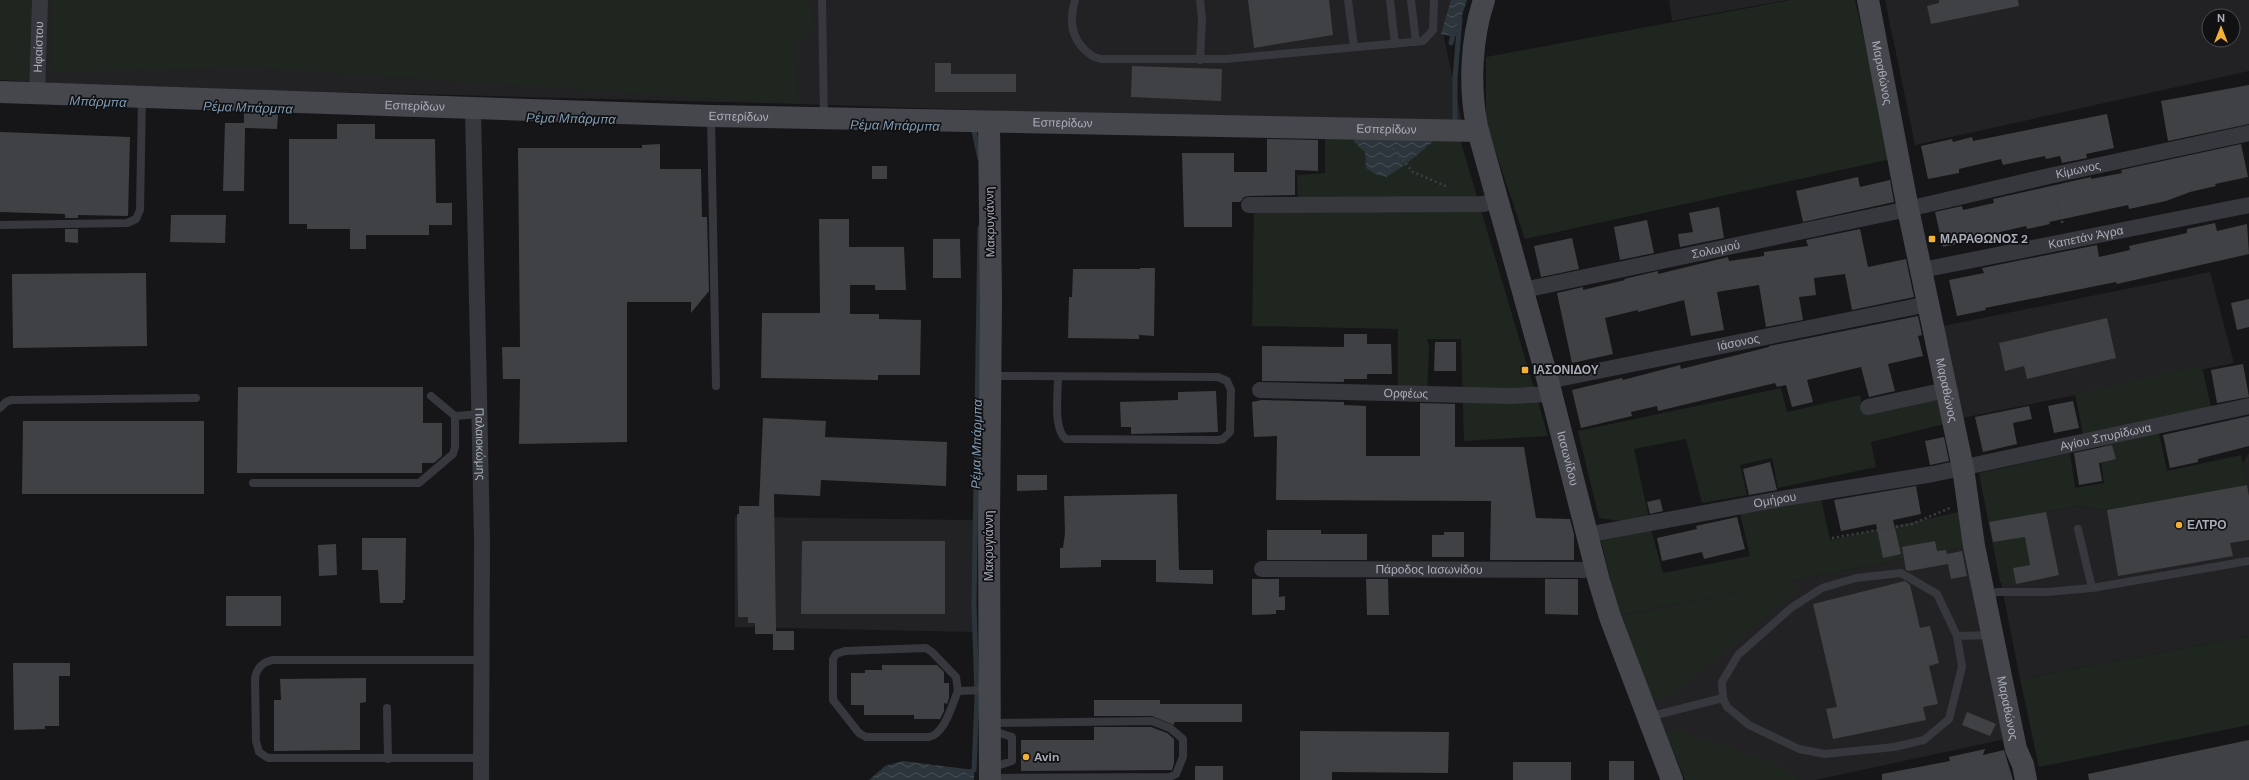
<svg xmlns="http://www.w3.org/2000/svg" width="2249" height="780" viewBox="0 0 2249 780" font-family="'DM Sans',sans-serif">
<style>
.built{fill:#222225;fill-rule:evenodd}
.green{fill:#1e261f}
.water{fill:url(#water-waves)}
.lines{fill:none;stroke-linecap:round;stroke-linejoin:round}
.stream{stroke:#2c353c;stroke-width:5}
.building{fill:#404145}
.path{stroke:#3d3f44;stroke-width:2.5;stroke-dasharray:2 3;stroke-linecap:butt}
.lane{stroke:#37383d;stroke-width:8}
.street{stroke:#37383d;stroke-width:16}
.secondary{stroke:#45474d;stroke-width:22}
.poi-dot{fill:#f2b134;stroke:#111113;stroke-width:1.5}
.labels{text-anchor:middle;stroke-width:3.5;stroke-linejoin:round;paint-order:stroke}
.street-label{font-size:12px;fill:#a8adb8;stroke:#111113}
.poi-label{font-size:12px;font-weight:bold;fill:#a8adb8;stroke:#111113;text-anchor:start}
.water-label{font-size:13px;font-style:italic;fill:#7f9bb3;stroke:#111113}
</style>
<defs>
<pattern id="water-waves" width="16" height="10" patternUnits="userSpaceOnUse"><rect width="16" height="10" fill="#2c353c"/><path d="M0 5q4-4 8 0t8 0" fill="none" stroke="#485056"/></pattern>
</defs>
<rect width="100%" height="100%" fill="#161618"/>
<!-- built -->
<path class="built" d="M0,0H1460L1444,38L1463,126L799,104L106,86L0,80Z
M1669,0H1787L1672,21Z
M1885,0H2249V71L1915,145ZM2209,16H2233V40H2209Z
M2210,272L2234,363L1952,420L1933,328Z
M2249,453V636L2020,679L1989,522L2077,506L2107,510L2246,485L2243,463Z
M735,517L973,520V632L735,627Z
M1975,545L2015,737L1815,780H1685L1619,615Z"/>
<!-- green -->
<path class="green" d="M0,0H32L30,80L0,79Z
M53,0H808L816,28L793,44L799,104L252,67L52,72Z
M1791,0H1855L1891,159L1525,239L1486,123V57Z
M1325,138L1460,139L1548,436L1464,441L1461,339H1427L1429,346L1427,394L1398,393V329L1252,326L1254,205L1298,206L1297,175L1325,173Z
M2202,366L2211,407L2083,434L2075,394Z
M1781,388L1787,412L1860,395L1863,411L1943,396L1948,423L1871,442L1876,467L1778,488L1772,458L1740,465L1747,495L1702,503L1686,439L1634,449L1649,518L1629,522L1599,518L1578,431Z
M2159,433L2167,471L2241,455L2247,485L2107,510L2077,506L1990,522L2025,537L2030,565L2013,568L2016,584L2000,582L1979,473L2070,453L2075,488L2104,483L2099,447Z
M1821,498L1830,540L1968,510L1975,545L1792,581L1795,593L1672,695L1653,699L1621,618L1760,588L1619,615L1600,537L1651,529L1663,573L1750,556L1740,513Z
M2249,636V725L2039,767L2020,679Z
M1675,730L1777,764L1799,780H1685L1666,733Z"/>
<!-- water -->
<path class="water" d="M1451,0H1467L1455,37L1441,34Z
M1358,123L1443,133C1425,148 1407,165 1386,177L1375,174L1366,168L1365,152L1354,142Z
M903,761L974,770V780H869L885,766Z"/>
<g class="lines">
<!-- stream -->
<path class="stream" d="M1451,43L1454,30
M973,126L980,159
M1455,126V78L1460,18
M969,773L974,770L977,697L974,605L980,228"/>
</g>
<!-- building -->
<path class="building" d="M1248,0H1329L1333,35L1254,48Z
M1939,0H2018L2019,6L1931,24L1927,6L1939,3Z
M935,63H951V74H1016V92H935Z
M1132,66L1222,69L1221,101L1131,97Z
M2249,85V124L2168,141L2161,101Z
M244,113L278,114L277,129L245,128L244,191H223L225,123H244Z
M2107,114L2114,148L2086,154L2087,158L2062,163L2060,156L2046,159L2045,156L2003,165L2001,159L1959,169V173L1928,179L1921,146L1952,139L1953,142L1972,137L1973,141Z
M337,124H375V139H435L436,203H452V225H429V235H366V249H350V229H307V224H289V139H337Z
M0,132L130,137L128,216L78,215V218H65V214L0,212Z
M1267,139L1318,140V171L1295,170V195L1249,196L1244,197L1240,202H1232V227H1184L1182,153H1234V172H1267Z
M660,144V169H701L702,217H707L709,291L691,313V302H627V442L519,444L520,379H503L502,347H520L518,148H642V145Z
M2241,144L2248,177L2215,184L2216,186L2190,192L2166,201L2129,209L2128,205L2049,222L2050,224L2027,229L2026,226L2000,232L2001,234L1943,247L1935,212L1962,206L1963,210L1994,203L1993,199L2091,177V179L2122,173L2121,170Z
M872,166H887V179H872Z
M1858,177L1860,187L1890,180L1894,202L1803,222L1796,191Z
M1719,207L1724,238L1680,247L1678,234L1693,232L1689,213Z
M171,215H226L225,243L170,242Z
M819,219H849V247H904L906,290H875V285H850V314H879V319L921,320L920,375H878V380L761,378L762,313H820Z
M1647,220L1654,253L1620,260L1614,227Z
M2215,223L2217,231L2247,224L2249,254L2117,284L2116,282L1985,308L1986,310L1957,316L1949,280L1984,273L1982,268L2097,245L2099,257L2130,250L2129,246L2187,233V229Z
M65,229H78V243L65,242Z
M1860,229L1868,267L1906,259L1914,297L1852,310L1845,274L1814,278L1816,295L1799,297L1803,320L1766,327L1759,285L1717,292L1724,330L1691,336L1684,300L1638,312V310L1605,318L1613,354L1572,363L1557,293L1583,287V290L1625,280L1624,279L1658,271V274L1728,257L1729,261L1764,256V252L1808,246L1806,240Z
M1572,238L1579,269L1541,277L1534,246Z
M933,239H960L961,278H933Z
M1140,268H1155L1154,336L1139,335V339L1068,338L1069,297H1072L1073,269H1140Z
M146,273L147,346L13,348L12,274Z
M2249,299V327L2237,330L2231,303Z
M1918,316L1922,335L1918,336L1923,356L1888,364L1895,391L1869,397L1861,367L1807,380L1813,402L1792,407L1786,385L1777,387L1775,383L1658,411L1657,406L1631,412L1632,416L1581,428L1572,390L1622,378L1623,380L1680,365L1681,369L1769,347V346Z
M2107,318L2116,358L2027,379L2024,366L2005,371L1999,343Z
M1344,334H1367V344H1391L1392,374H1367V379H1344V382L1262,381V346L1344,347Z
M1435,342H1456V371H1434Z
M2243,364L2249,397L2217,403L2211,370Z
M238,387H423V423H442V456L434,463H422V473H237Z
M1216,391L1218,432L1131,434V427H1121L1120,402L1178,400V392Z
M1262,400L1344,402V405L1366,406V456H1420V403L1455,404V447H1524L1536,518L1570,519L1574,534V560H1490L1491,501L1276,500L1277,436L1254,437L1252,402Z
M2073,401L2079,428L2054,433L2048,406Z
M2029,406L2032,419L2013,423L2017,444L1983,452L1975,417Z
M2249,416V446L2198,459V462L2170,468L2163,435Z
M763,418L826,421L825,437L947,442L946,486L821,480L820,496L774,494L776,631H794V650H773V634H755V623H748V617H738L737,514H739V506H759Z
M23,421H204V494H22Z
M1944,437L1949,461L1930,465L1925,441Z
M2112,445L2116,459L2099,463L2102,481L2079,485L2074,453Z
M1770,462L1777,490L1749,495L1743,469Z
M1017,475H1047V490L1017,491Z
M2247,485L2249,496V540L2230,543L2233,556L2118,576L2107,510Z
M1916,486L1921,514L1893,520L1901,554L1883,558L1876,524L1841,531L1834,500Z
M1177,494L1179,570H1213V584L1156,582V560H1101V567L1060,568V548H1063L1065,533L1064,496Z
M1660,499L1663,511L1650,514L1647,502Z
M2046,512L2059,575L2016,584L2013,568L2030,565L2025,537L1993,542L1989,522Z
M1737,517L1745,549L1704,559L1702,552L1662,561L1657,538L1697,529L1696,526Z
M1267,530H1321V534H1367V560H1267Z
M1444,532H1464V557H1432V535H1444Z
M362,538H406L405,600H403V603H380L378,570H362Z
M802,541H945V614H801Z
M1935,541L1937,551L1946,550L1947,554L1962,551L1967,576L1951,579L1948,564L1909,571L1906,570L1902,547Z
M336,544L337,575L319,576L318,545Z
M1252,579H1279V597L1285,596V610H1276V614L1252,615Z
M1366,579H1388L1389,615H1367Z
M1545,579H1578V615L1545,614Z
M1905,581L1910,585L1920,628L1930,626L1939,663L1929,666L1938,704L1923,707L1926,720L1833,739L1826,709L1837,707L1813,604Z
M226,596H281V626H226Z
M13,663H70V676H59V726H45V729L14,730Z
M882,665H937L944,672V683H949V698L947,704L944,703V711L940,719H914V715H864V705H851V673H865V670H882Z
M366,678V702L360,703V750L274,751V700H281L280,679Z
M1094,700H1160V704H1242V722H1174V725L1152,716H1094Z
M1967,712L1996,724L1990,736L1962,725Z
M1094,727H1151L1167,733L1174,739V763L1172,770L1021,771V740H1094Z
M1300,731L1449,732L1448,773L1332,772V780H1300Z
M2249,740V780H2089L2088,774Z
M1985,749L1983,755L2004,750L2013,780H1882V774L1950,761L1949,757Z
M1609,761H1634V780H1609Z
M1513,762H1571V780H1513Z
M1195,766H1223V780H1195Z"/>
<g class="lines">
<!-- path -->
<path class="path" d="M1393,148L1413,172L1448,187
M2054,192L2063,225
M1832,538L1912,524L1950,508"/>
<!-- lane -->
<path class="lane" d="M822,0L824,117
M1075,0C1068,23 1072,43 1094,57L1101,59H1225L1423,41L1433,30L1434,0
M1348,0L1354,47
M1390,0L1395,44
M1411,0L1416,42
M1200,60L1202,20L1200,0
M711,117L716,386
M0,225L127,223L136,219L140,210L142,98
M991,376L1218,377L1227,381L1231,390L1230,432L1223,439L1218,440L1066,439C1053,430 1058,393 1058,378
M0,408L6,402L11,400L196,398
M455,416L480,414
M253,483H419L453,454L455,447V416L431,396
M2078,529L2092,588
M1901,573L1937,594L1957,636L1962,667L1949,719L1924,740L1894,747L1825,754L1799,749L1749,725L1727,707L1723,698L1722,682L1738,655L1791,608L1822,588L1856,578Z
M1985,597L1997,592H2047L2092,588L2248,561
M1957,636L1991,635
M958,691C952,704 945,734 929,737H866L859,733L833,700V659L836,654L845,651L926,648L932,652L956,677L958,691L988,690
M387,708L388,759
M1648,717L1723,698
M991,730L1012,737V761L1000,765
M481,758H268L259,752L256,741L255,678C257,667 263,662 273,660H482
M991,778L1170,777L1176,774L1183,757V739L1170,728L1152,721L991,723"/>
<!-- street -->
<g class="street">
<path id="s1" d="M37,94L40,0"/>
<path id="s2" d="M473,108L482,540L481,780"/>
<path d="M1249,205L1483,204L1499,200"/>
<path id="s3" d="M1922,270L2249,205"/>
<path id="s4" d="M1524,290L1908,209L2049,176L2249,133"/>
<path id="s5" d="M1548,381L1928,304"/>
<path id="s6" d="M1260,390L1511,396L1551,394"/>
<path d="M1868,407L1946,390"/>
<path id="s7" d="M1586,535L1780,499L1933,474L2249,406"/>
<path id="s8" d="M1262,569L1596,570"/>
</g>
<!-- secondary -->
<g class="secondary">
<path id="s9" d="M1484,0C1471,39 1469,86 1477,127L1548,381L1599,581L1610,617L1672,780"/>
<path id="s10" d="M1868,0L1908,209L1963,468L1974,546L2016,749L2023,765L2026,780"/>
<path id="s11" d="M0,92L711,116L1478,131"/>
<path d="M990,780L989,523L991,300L989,125L992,122"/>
</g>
</g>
<!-- markers -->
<g class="poi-dot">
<rect x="1928" y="235" width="8" height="8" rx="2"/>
<rect x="1521" y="366" width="8" height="8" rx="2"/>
<circle cx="2179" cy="525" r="4"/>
<circle cx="1026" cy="757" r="4"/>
</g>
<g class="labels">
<!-- street labels -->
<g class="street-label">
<text dy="4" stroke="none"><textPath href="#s1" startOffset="47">Ηφαίστου</textPath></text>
<text dy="4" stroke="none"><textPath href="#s10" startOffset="74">Μαραθώνος</textPath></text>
<text dy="4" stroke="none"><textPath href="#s11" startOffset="415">Εσπερίδων</textPath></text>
<text dy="4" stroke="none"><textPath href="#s11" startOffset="739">Εσπερίδων</textPath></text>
<text dy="4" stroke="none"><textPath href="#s11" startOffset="1063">Εσπερίδων</textPath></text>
<text dy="4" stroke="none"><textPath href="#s11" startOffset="1387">Εσπερίδων</textPath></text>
<text dy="4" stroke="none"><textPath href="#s4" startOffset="567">Κίμωνος</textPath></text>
<text transform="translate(990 222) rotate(-91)" y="4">Μακρυγιάννη</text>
<text dy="4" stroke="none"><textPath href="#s3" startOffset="167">Καπετάν Άγρα</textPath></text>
<text dy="4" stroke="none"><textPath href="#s4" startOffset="196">Σολωμού</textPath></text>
<text dy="4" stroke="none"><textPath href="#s5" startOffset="194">Ιάσονος</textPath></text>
<text dy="4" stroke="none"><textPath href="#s10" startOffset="398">Μαραθώνος</textPath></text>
<text dy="4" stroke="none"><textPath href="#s6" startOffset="146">Ορφέως</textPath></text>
<text dy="4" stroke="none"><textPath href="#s7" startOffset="529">Αγίου Σπυρίδωνα</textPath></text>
<text dy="4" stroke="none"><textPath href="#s2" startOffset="336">Παλαιοκώμης</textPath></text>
<text dy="4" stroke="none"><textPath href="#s9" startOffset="472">Ιασωνίδου</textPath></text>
<text dy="4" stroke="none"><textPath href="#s7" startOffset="192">Ομήρου</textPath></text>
<text transform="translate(989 546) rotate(-90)" y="4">Μακρυγιάννη</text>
<text dy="4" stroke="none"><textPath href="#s8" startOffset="167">Πάροδος Ιασωνίδου</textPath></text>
<text dy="4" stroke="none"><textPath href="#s10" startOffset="722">Μαραθώνος</textPath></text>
</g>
<!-- poi labels -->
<g class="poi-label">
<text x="1940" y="243">ΜΑΡΑΘΩΝΟΣ 2</text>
<text x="1533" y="374">ΙΑΣΟΝΙΔΟΥ</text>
<text x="2187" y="529">ΕΛΤΡΟ</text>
<text x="1034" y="761">Avin</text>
</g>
<!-- water labels -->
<g class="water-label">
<text transform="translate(98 101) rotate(2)" y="5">Μπάρμπα</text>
<text transform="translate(248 107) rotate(2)" y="5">Ρέμα Μπάρμπα</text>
<text transform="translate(571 118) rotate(1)" y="5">Ρέμα Μπάρμπα</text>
<text transform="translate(895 125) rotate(1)" y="5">Ρέμα Μπάρμπα</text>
<text transform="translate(976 444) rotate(-89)" y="5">Ρέμα Μπάρμπα</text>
</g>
</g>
<!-- north arrow -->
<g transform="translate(2221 28)"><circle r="19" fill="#111113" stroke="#4d4f55"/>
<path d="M0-3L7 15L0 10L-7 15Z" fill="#f2b134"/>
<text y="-6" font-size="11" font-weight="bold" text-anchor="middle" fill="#a8adb8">N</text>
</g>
</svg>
